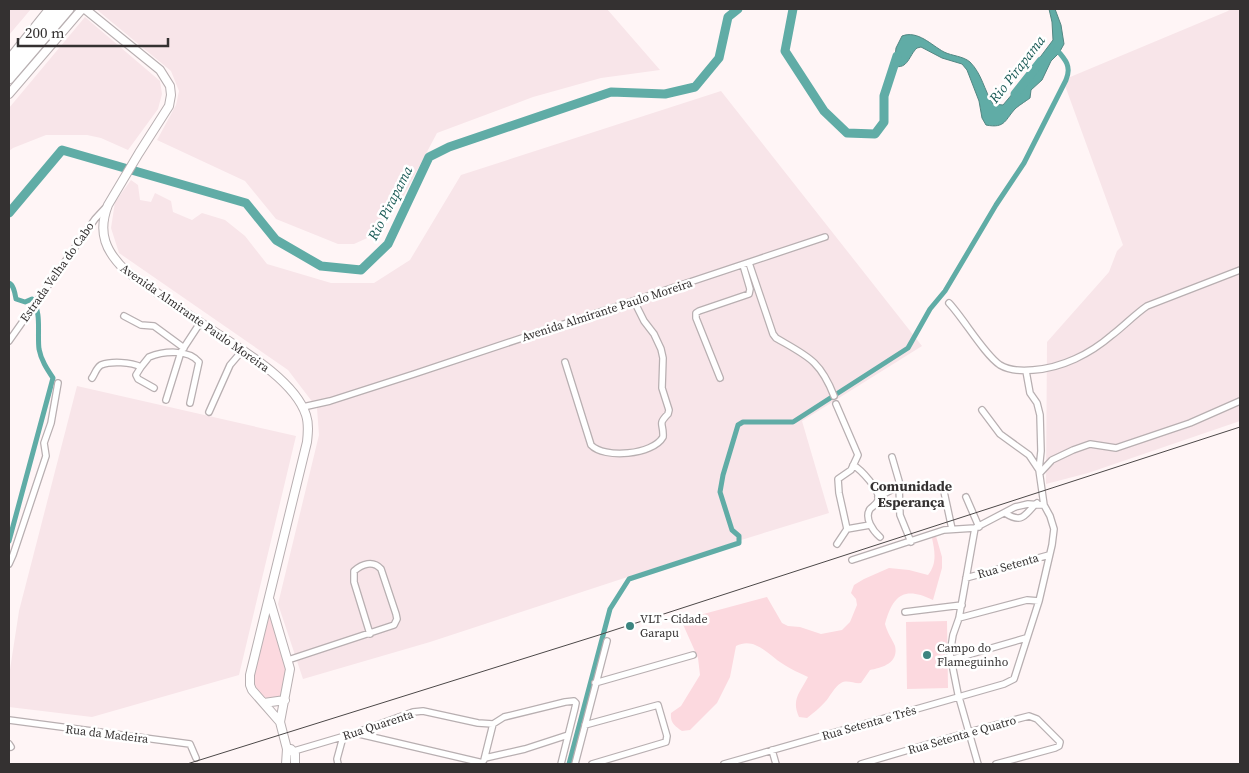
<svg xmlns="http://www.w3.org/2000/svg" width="1249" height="773" viewBox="0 0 1249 773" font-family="'Source Serif 4',serif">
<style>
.built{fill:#f8e5e9}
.green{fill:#fcd9df}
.water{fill:#60aca6;stroke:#538783}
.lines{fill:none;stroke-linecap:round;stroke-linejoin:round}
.canal{stroke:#60aca6;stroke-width:5}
.river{stroke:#60aca6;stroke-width:9}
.minor-casing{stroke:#b8afb1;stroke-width:8}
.secondary-casing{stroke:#b8afb1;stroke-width:10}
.trunk-casing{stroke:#b8afb1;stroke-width:11}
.minor{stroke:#fff;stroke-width:5.5}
.secondary{stroke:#fff;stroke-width:8}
.trunk{stroke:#fff;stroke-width:9}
.tram{stroke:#4c4848;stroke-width:1}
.poi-dot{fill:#3d8580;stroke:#fff;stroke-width:2}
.labels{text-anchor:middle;stroke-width:5;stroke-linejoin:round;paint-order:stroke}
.street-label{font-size:12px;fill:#343131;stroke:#fff}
.poi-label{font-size:12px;fill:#343131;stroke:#fff;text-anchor:start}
.water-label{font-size:14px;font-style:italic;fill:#1a5a56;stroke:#fff}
.neighbourhood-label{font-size:14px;font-weight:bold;fill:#343131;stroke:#fff}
</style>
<rect width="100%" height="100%" fill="#fff5f6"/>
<!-- built -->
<path class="built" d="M9,9H31L9,35Z
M96,9H607L660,70L601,78L533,97L437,133L402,199L376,234L354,244H338L276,219L245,181L157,140L176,105L179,91L171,71Z
M1230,9H1240V421L1088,473L1046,484L1047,342L1109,272L1117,251L1123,245L1063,80L1228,11Z
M85,17L160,81L162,94L158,109L128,150L101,138L87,135H46L13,148L9,151V108Z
M721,91L922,346L802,421L829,513L725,545L430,642L303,679L278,604L319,435L317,408L288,370L119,253L111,228L115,202L131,180L138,185L140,200L151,202L155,193L171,201L173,212L192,220L202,213L225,220L245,236L267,264L331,283H374L410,260L461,175Z
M77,386L296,436L239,675L92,717L9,707V676L19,611Z"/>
<!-- green -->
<path class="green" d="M936,536L942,557V568L933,600C904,586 893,595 885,624C887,632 892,639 895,646C899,663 882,668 870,670L861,683C854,684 847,679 841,683C834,687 830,697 825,702C820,708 813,713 807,718L799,717C791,699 800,693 808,677C800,673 790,669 783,664C768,655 755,636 736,646L730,677L717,703L690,730L682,731C675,726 670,723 671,713L681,706L700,675L698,658L681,620L767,597L782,623L788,626L800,627L821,634L842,630L850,622L857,605L856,599L851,593L854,585L864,579L889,568L909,570L928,575C937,564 935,552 932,538Z
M270,613L288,661L282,698L267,700C256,694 253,686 254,674Z
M947,621L948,688L907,689L906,622Z"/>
<!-- water -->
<path class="water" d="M1049,9H1055L1061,25L1064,44L1059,53L1051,61L1042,80L1031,90L1030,98C1026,101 1021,104 1016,108C1005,119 1006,129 986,125L982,118L979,101L967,70L962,64L942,58L921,47L917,48C909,55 908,70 894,66L896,48L902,36C918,30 931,45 944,52C952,56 963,56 970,62C982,74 984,90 993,104L1003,105L1019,86L1033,77L1035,64L1053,40L1052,22Z"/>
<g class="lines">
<!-- canal -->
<path class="canal" d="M9,283C14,285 15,294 16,299L25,302L32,299C42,312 37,333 39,349C41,360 47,369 53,378L9,541
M569,764L610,609L629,579L739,543V536L732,530L720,492L723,475L738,425L743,422H793L908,348L930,309L945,291L996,205L1024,163L1066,80C1072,66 1065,59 1056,49"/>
<!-- river -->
<path class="river" d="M793,9L785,51L824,111L847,133L875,134L884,122V96L897,56
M1015,94L1041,61
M9,213L62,150L246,203L276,240L321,266L361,270L388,244L429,157L449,147L611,92L665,94L695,87L719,58L728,17L738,9"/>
<!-- minor casing -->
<g class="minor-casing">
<path id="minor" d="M749,263L773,334L776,338C807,356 820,360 834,396
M949,303C964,319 984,354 1000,365C1010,371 1022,371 1033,370C1062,368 1090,354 1112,335C1124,326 1134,315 1147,306L1240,270
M124,316L141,325L154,326L184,348
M9,341L95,219L107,206
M565,362L591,445C604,459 653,455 663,437C664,423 657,425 668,414L669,410L662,388L663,358L661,349L654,334L644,321L634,301
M1026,371L1030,393L1037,403L1040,415L1041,451L1039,470
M92,378C95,374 96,368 101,365C111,361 131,362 141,367
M720,378L696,318V313L699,311L749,294L750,289L743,265
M154,388L138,379L136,375L141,367L149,357C164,351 188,349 199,362L190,403
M166,400L181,352L200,323
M836,404L858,455L851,470L838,479L839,493L847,529L837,544
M303,407L330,401L414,374L825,237
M209,412L230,365L242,351
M853,465C860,469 881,490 878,500C877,504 873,506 870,509C864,518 873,531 880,537
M1040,473L1052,460L1073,450L1090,444L1116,448L1190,423L1240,401
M899,486L900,515L911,542
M943,487L952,529
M878,497L899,486V481L892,457
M966,497L979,527
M1005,513C1024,525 1025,513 1037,503
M975,528L959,618L953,635L950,654L958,694L978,764
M847,529L870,525
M852,560L944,530L975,528L1015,507L1028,504L1044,505
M9,564L13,555L46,456L44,443L51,423L58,383
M966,578L1049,555
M905,612L962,605
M959,618L1027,600L1039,601
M288,660L394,625L397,619L396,614L381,569C373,560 362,564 354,571V582L370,634
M950,660L1026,638
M595,683L693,655
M9,720L190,744L196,758
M585,725L658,705L667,736L666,742L592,764
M355,733L483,763
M9,744L11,747
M772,750L776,764
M294,751L355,733L413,712L423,711L478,723L493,724L504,717L565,702L574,701L576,703L575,708L561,764
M485,758L525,749L568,735
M484,760L493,724
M338,764L337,759L343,737
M575,764L607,641
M724,764L1004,684L1014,679L1039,601L1052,545L1054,529L1050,516L1044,505L1039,470L1029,455L1000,434L982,410
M861,764L969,732L1029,716L1037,719L1060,742L1059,746L1055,748L996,764"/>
</g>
<!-- secondary casing -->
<g class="secondary-casing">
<path id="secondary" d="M85,9L160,70L170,86L171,95L169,106L139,153L108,205C97,233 106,252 126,271C150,288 174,305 198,321C230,343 294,377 306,415C309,424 308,433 307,442L250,675V685L252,690L280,722
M9,94L82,9
M270,601L290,669L280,722L287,749L286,764
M264,703L285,700
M287,749H291L295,754V764"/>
</g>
<!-- trunk casing -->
<g class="trunk-casing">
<path id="trunk" d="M9,60L50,9
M9,68L60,9
M9,79L69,9"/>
</g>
<!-- minor -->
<use href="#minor" class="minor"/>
<!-- secondary -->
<use href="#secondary" class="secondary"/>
<!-- trunk -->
<use href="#trunk" class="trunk"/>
<!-- tram -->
<path class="tram" d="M187,764L599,635L1240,427"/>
</g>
<!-- markers -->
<g class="poi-dot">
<circle cx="630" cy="626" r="5"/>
<circle cx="927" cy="655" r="5"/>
</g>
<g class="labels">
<!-- street labels -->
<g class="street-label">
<text transform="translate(57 272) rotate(-55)" y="4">Estrada Velha do Cabo</text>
<text transform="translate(607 310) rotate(-18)" y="4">Avenida Almirante Paulo Moreira</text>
<text transform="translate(195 318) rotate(35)" y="4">Avenida Almirante Paulo Moreira</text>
<text transform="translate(1008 566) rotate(-16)" y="4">Rua Setenta</text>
<text transform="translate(869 723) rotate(-16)" y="4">Rua Setenta e Três</text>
<text transform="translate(378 725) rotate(-18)" y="4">Rua Quarenta</text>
<text transform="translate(107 734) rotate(7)" y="4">Rua da Madeira</text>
<text transform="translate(962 735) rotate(-16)" y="4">Rua Setenta e Quatro</text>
</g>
<!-- poi labels -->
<g class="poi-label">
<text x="640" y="623">VLT - Cidade<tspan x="640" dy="14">Garapu</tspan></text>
<text x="937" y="652">Campo do<tspan x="937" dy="14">Flameguinho</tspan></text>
</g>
<!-- water labels -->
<g class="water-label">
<text transform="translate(1017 69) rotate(-52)" y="5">Rio Pirapama</text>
<text transform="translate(390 203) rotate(-63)" y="5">Rio Pirapama</text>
</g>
<!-- neighbourhood labels -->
<g class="neighbourhood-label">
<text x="911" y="491">Comunidade<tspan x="911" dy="16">Esperança</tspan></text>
</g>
</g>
<!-- border -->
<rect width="1249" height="773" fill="none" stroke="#343131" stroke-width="20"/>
<!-- scale -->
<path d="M18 38v8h150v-8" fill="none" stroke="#343131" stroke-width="2.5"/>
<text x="25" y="38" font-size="15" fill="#343131" stroke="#ffffff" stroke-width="4" paint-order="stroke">200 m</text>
</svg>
